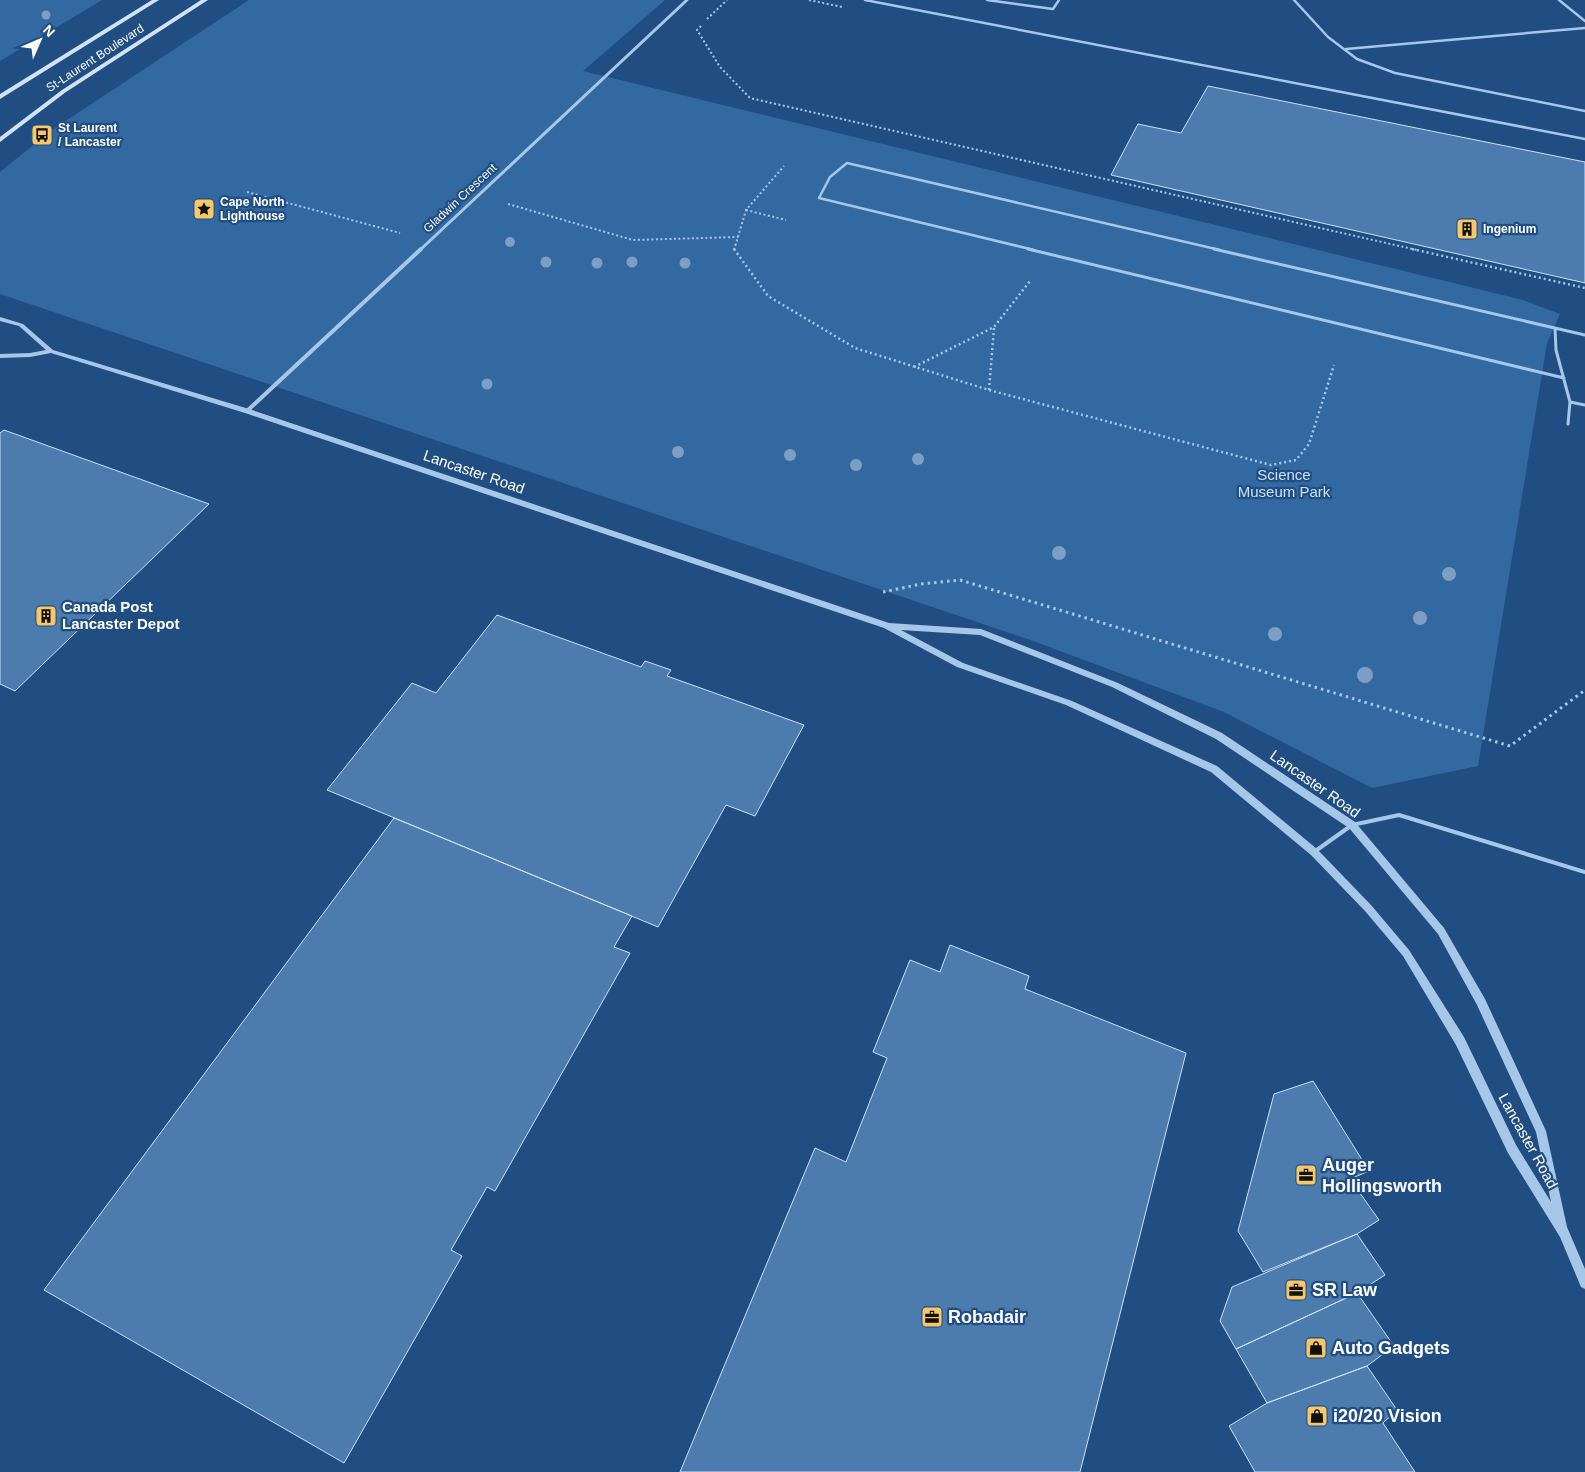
<svg xmlns="http://www.w3.org/2000/svg" width="1585" height="1472" viewBox="0 0 1585 1472" font-family="Arial,sans-serif">
<style>
.green{fill:#3369a1}
.building{fill:#4c7bad;stroke:#cbe0f7}
.lines{fill:none;stroke-linecap:round;stroke-linejoin:round}
.path-far2{stroke:#a7c7e9;stroke-width:2;stroke-dasharray:2 2.5;stroke-linecap:butt}
.path-far1{stroke:#a7c7e9;stroke-width:2.5;stroke-dasharray:2 3;stroke-linecap:butt}
.path{stroke:#a7c7e9;stroke-width:3;stroke-dasharray:2.5 4;stroke-linecap:butt}
.service-far2{stroke:#a7c7e9;stroke-width:2.5}
.service-far1{stroke:#a7c7e9;stroke-width:3}
.service{stroke:#a7c7e9;stroke-width:4}
.minor-far1{stroke:#a7c7e9;stroke-width:3}
.minor{stroke:#a7c7e9;stroke-width:4}
.tertiary{fill:#a7c7e9;fill-rule:evenodd}
.secondary{fill:#d2e3f7;fill-rule:evenodd}
.tree{fill:#7e9ec3}
.labels{text-anchor:middle;stroke-width:4.5;stroke-linejoin:round;paint-order:stroke}
.far-street-label{font-size:12px;fill:#fff;stroke:#204e83}
.far-poi-label{font-size:12px;font-weight:bold;fill:#fff;stroke:#204e83;text-anchor:start}
.street-label{font-size:15px;fill:#fff;stroke:#204e83}
.park-label{font-size:15px;fill:#cbe0f7;stroke:#204e83}
.poi-label{font-size:15px;font-weight:bold;fill:#fff;stroke:#204e83;text-anchor:start}
.near-poi-label{font-size:18px;font-weight:bold;fill:#fff;stroke:#204e83;text-anchor:start}
</style>
<rect width="100%" height="100%" fill="#204e83"/>
<!-- green -->
<path class="green" d="M0,0H102L0,61Z
M249,0H665L583,71L1523,300L1560,314L1547,343L1478,766L1372,788L1224,712L1025,638L0,294V172L52,130Z"/>
<!-- building -->
<path class="building" d="M1208,86L1585,162V283L1111,175L1138,124L1181,133Z
M4,430L209,504L15,691L0,684V433Z
M497,615L641,667L645,661L671,670L667,676L804,725L755,816L726,805L658,927L327,790L412,683L436,693Z
M394,818L632,916L614,947L630,953L495,1191L487,1187L451,1250L462,1256L344,1463L44,1290Z
M950,945L1029,976L1025,989L1186,1053L1080,1472H680L815,1148L846,1162L887,1058L873,1052L910,960L940,972Z
M1313,1081L1369,1171L1350,1179L1379,1220L1357,1234L1263,1272L1238,1231L1274,1094Z
M1357,1234L1385,1275L1357,1293L1236,1349L1220,1321L1232,1287Z
M1357,1293L1394,1346L1367,1366L1267,1403L1236,1349Z
M1367,1366L1397,1410L1383,1423L1415,1472H1255L1229,1426L1267,1403Z"/>
<g class="lines">
<!-- path-far2 -->
<path class="path-far2" d="M809,0L842,7
M707,19L727,0
M701,26L697,30L720,67L750,98L1417,250
M247,192L400,233
M508,204L633,240L738,237
M746,210L786,220
M734,250L746,210L784,166"/>
<!-- path-far1 -->
<path class="path-far1" d="M734,249L768,296L855,348L989,390L1271,465L1296,460L1309,444L1334,365
M1412,249L1585,288
M914,367L994,327L1030,281
M989,390L994,328"/>
<!-- path -->
<path class="path" d="M883,592L921,584L960,580L1510,746L1585,690"/>
<!-- service-far2 -->
<path class="service-far2" d="M865,0L1585,139
M987,0L1053,9L1059,0
M1294,0L1328,37L1357,59L1395,73L1585,111
M1559,0L1585,21
M1346,49L1585,28
M1034,250L819,198L830,177L847,163L1220,250"/>
<!-- service-far1 -->
<path class="service-far1" d="M1028,249L1564,378
M1214,249L1585,335
M1555,328L1556,350L1570,402L1568,424
M1570,402L1585,405"/>
<!-- service -->
<path class="service" d="M1314,852L1352,825L1399,815L1585,872"/>
<!-- minor-far1 -->
<path class="minor-far1" d="M420,250L687,0"/>
<!-- minor -->
<path class="minor" d="M247,411L421,249"/>
<!-- tertiary -->
<path class="tertiary" d="M0,317L23,324L53,350L249,409L889,623L981,629L1118,683L1222,733L1355,822L1444,928L1485,999L1546,1131L1567,1227L1585,1269V1289L1581,1287L1560,1237L1508,1153L1456,1045L1403,956L1365,911L1311,855L1211,772L1066,705L957,667L884,628L245,413L51,353L30,357L0,358V354L30,353L46,350L19,326L0,321ZM901,630L980,635L1112,687L1216,739L1349,828L1438,934L1477,1005L1536,1132L1551,1202L1516,1145L1464,1037L1409,950L1371,905L1317,849L1217,766L1072,701L963,663Z"/>
<!-- secondary -->
<path class="secondary" d="M152,0H159L0,99V94Z
M201,0H208L66,92L0,142V137L62,90Z"/>
</g>
<!-- trees -->
<g class="tree">
<circle cx="46" cy="15" r="4.5"/>
<circle cx="510" cy="242" r="5"/>
<circle cx="546" cy="262" r="5.5"/>
<circle cx="632" cy="262" r="5.5"/>
<circle cx="597" cy="263" r="5.5"/>
<circle cx="685" cy="263" r="5.5"/>
<circle cx="487" cy="384" r="5.5"/>
<circle cx="678" cy="452" r="6"/>
<circle cx="790" cy="455" r="6"/>
<circle cx="918" cy="459" r="6"/>
<circle cx="856" cy="465" r="6"/>
<circle cx="1059" cy="553" r="7"/>
<circle cx="1449" cy="574" r="7"/>
<circle cx="1420" cy="618" r="7"/>
<circle cx="1275" cy="634" r="7"/>
<circle cx="1365" cy="675" r="8"/>
</g>
<!-- icons -->
<defs>
<g id="bus-square" transform="scale(1.125)"><rect x="-9" y="-9" width="18" height="18" rx="4" fill="#f7c867" stroke="#204e83"/><path d="M-5-6H5V4H4V6H2V4H-2V6H-4V4H-5ZM-3.5-4V0h7V-4ZM-3.5 1.2v1.5H-2V1.2ZM2 1.2v1.5H3.5V1.2Z" fill="#111"/></g>
<g id="sight-square" transform="scale(1.125)"><rect x="-9" y="-9" width="18" height="18" rx="4" fill="#f7c867" stroke="#204e83"/><path d="M0-6L1.8-2.2L6-1.7L2.9 1.2L3.7 5.4L0 3.3L-3.7 5.4L-2.9 1.2L-6-1.7L-1.8-2.2Z" fill="#111"/></g>
<g id="building-square" transform="scale(1.125)"><rect x="-9" y="-9" width="18" height="18" rx="4" fill="#f7c867" stroke="#204e83"/><path d="M-4-6H4V6H1V3H-1V6H-4ZM-2.5-4.3h1.7v1.8h-1.7ZM.8-4.3h1.7v1.8H.8ZM-2.5-1h1.7V.8h-1.7ZM.8-1h1.7V.8H.8Z" fill="#111"/></g>
<g id="office-square" transform="scale(1.125)"><rect x="-9" y="-9" width="18" height="18" rx="4" fill="#f7c867" stroke="#204e83"/><path d="M-6-3h4V-5.5h4V-3h4V5H-6ZM-1-4.5V-3h2v-1.5ZM-6 0V1H6V0Z" fill="#111"/></g>
<g id="shop-square" transform="scale(1.125)"><rect x="-9" y="-9" width="18" height="18" rx="4" fill="#f7c867" stroke="#204e83"/><path d="M-5-2.5h2.3a2.7 3.5 0 0 1 5.4 0H5L5.5 6h-11ZM-1.5-2.5h3a1.5 2.3 0 0 0-3 0Z" fill="#111"/></g>
</defs>
<g fill-rule="evenodd">
<use href="#bus-square" x="42" y="135"/>
<use href="#sight-square" x="204" y="209"/>
<use href="#building-square" x="1467" y="229"/>
<use href="#building-square" x="46" y="616"/>
<use href="#office-square" x="1306" y="1175"/>
<use href="#office-square" x="1296" y="1290"/>
<use href="#office-square" x="932" y="1317"/>
<use href="#shop-square" x="1316" y="1348"/>
<use href="#shop-square" x="1317" y="1416"/>
</g>
<g class="labels">
<!-- far-street labels -->
<g class="far-street-label">
<text transform="translate(95 58) rotate(-33)" y="4">St-Laurent Boulevard</text>
<text transform="translate(460 198) rotate(-43)" y="4">Gladwin Crescent</text>
</g>
<!-- far-poi labels -->
<g class="far-poi-label">
<text x="58" y="132">St Laurent<tspan x="58" dy="14">/ Lancaster</tspan></text>
<text x="220" y="206">Cape North<tspan x="220" dy="14">Lighthouse</tspan></text>
<text x="1483" y="233">Ingenium</text>
</g>
<!-- street labels -->
<g class="street-label">
<text transform="translate(474 472) rotate(19)" y="5">Lancaster Road</text>
<text transform="translate(1315 784) rotate(35)" y="5">Lancaster Road</text>
<text transform="translate(1528 1141) rotate(61)" y="5">Lancaster Road</text>
</g>
<!-- park labels -->
<g class="park-label">
<text x="1284" y="480">Science<tspan x="1284" dy="17">Museum Park</tspan></text>
</g>
<!-- poi labels -->
<g class="poi-label">
<text x="62" y="612">Canada Post<tspan x="62" dy="17">Lancaster Depot</tspan></text>
</g>
<!-- near-poi labels -->
<g class="near-poi-label">
<text x="1322" y="1171">Auger<tspan x="1322" dy="21">Hollingsworth</tspan></text>
<text x="1312" y="1296">SR Law</text>
<text x="948" y="1323">Robadair</text>
<text x="1332" y="1354">Auto Gadgets</text>
<text x="1333" y="1422">i20/20 Vision</text>
</g>
</g>
<!-- north arrow -->
<g transform="translate(40 40) rotate(45)" stroke="#204e83" stroke-width="4" paint-order="stroke">
<path d="M0-4L9 19L0 12L-9 19Z" fill="#ffffff"/>
<text y="-8" font-size="14" font-weight="bold" text-anchor="middle" fill="#ffffff">N</text>
</g>
</svg>
